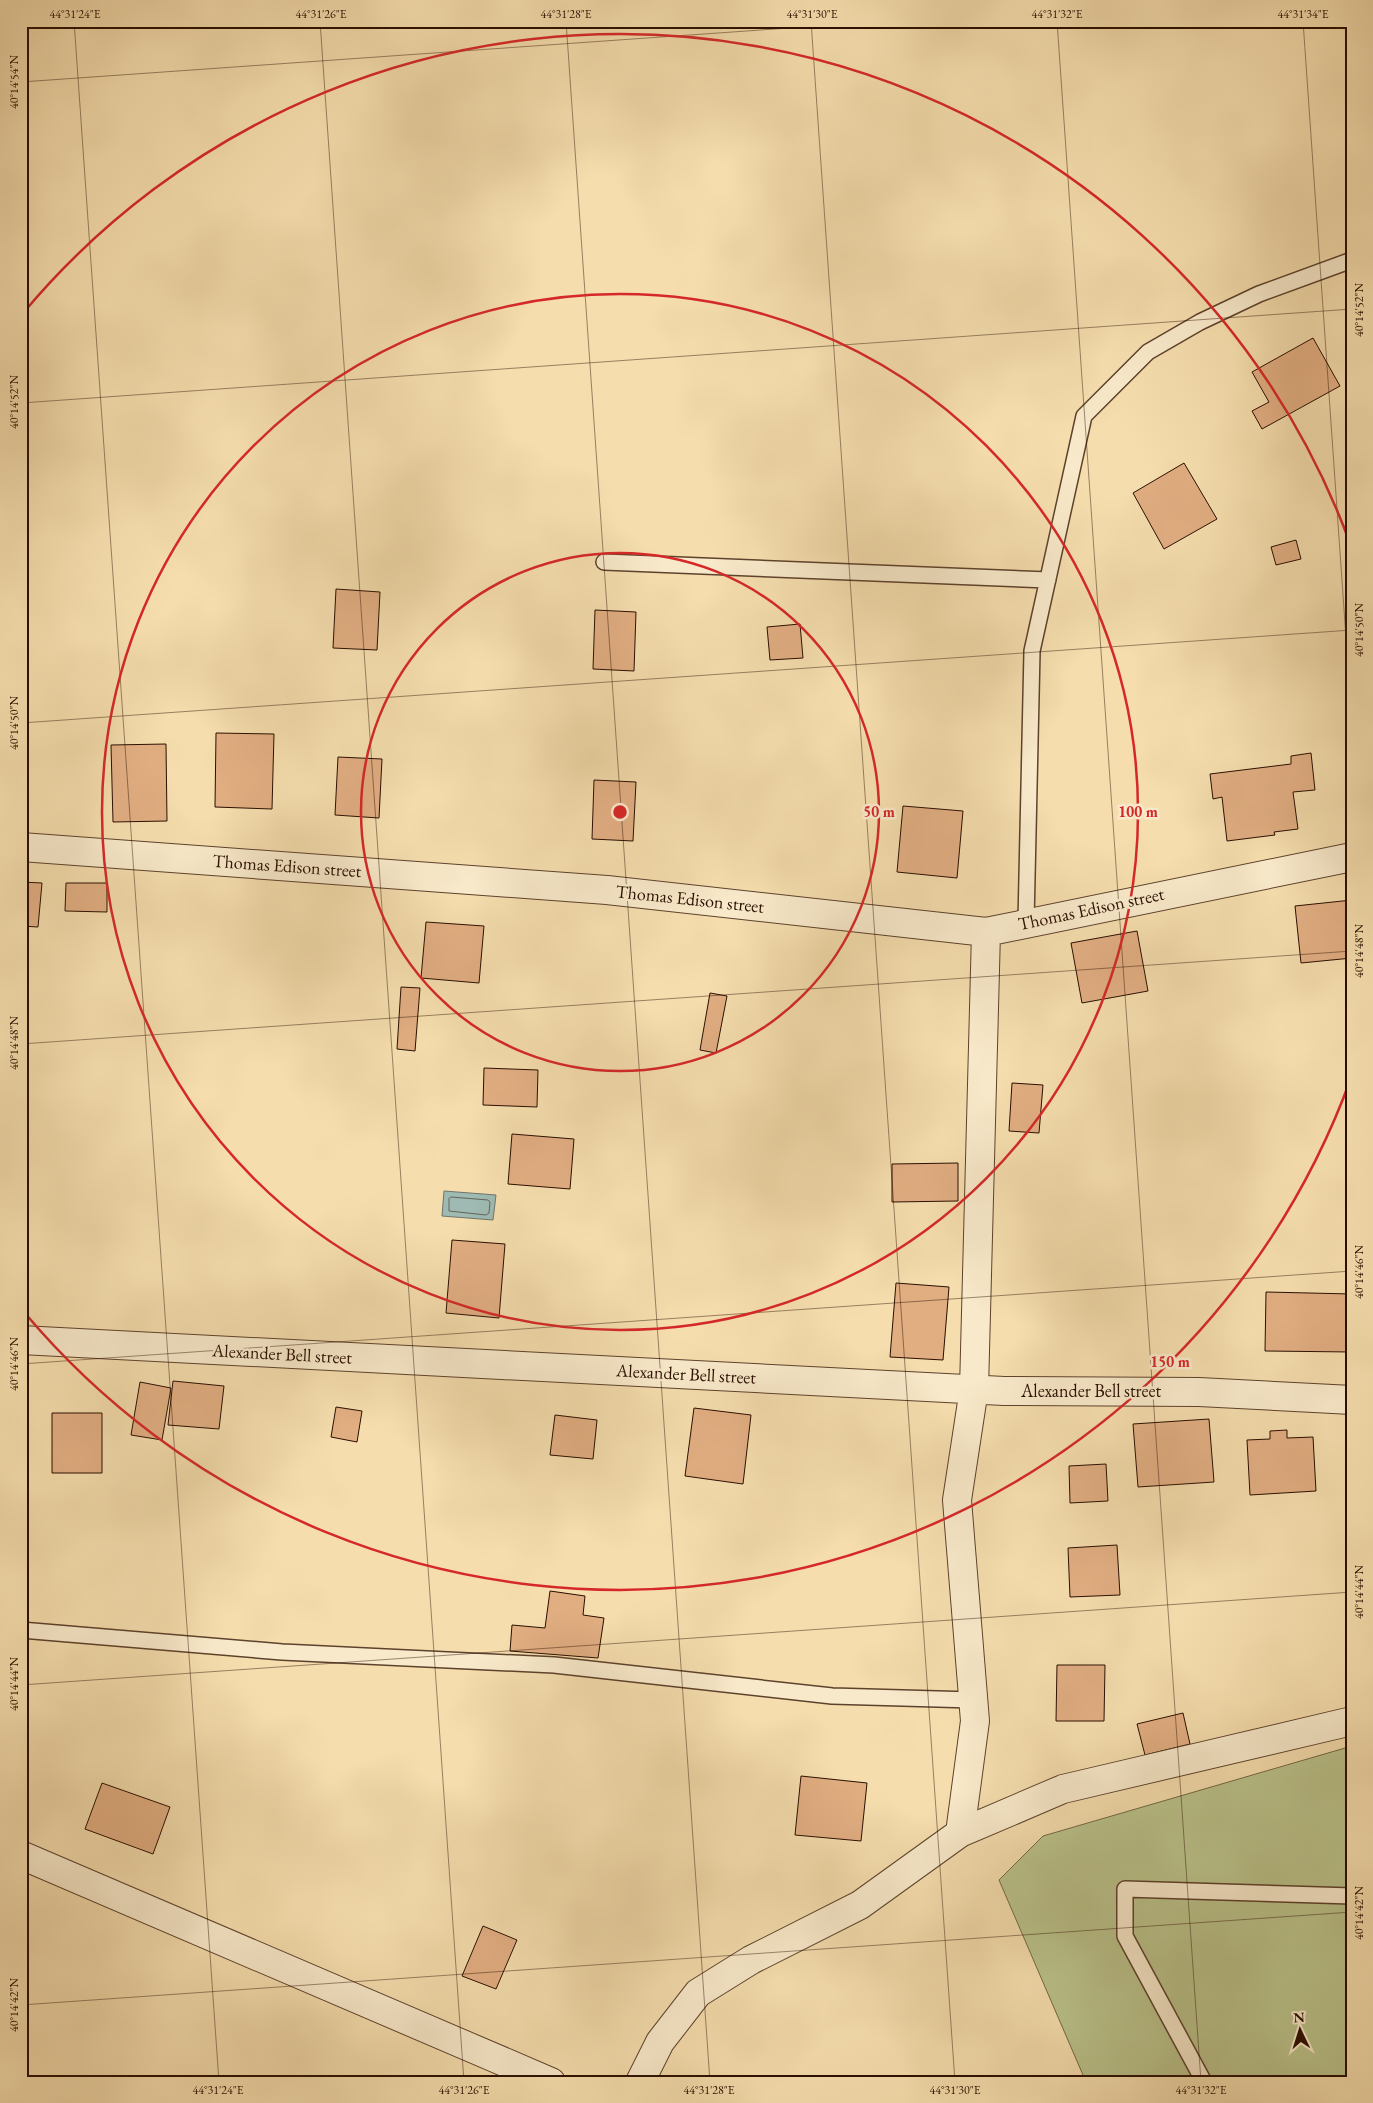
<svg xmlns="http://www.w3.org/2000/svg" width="1373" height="2103" viewBox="0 0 1373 2103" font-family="'EB Garamond',serif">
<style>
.green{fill:#bac28b;stroke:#726846}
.water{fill:#9ebab2;stroke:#70756b}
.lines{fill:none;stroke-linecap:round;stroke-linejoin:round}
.shore{stroke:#64645a;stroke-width:1}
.building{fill:#e1ae82;stroke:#2a0e01}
.service-casing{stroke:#5d422c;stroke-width:18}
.minor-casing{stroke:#5d422c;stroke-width:30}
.service{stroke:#f8e9ca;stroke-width:15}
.minor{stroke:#f8e9ca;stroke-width:28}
.ticks{fill:none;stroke:#2a0e01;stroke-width:1;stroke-opacity:0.45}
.ring{fill:none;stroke:#d62828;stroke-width:2.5}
.labels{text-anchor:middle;stroke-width:5;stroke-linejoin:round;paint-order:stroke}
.street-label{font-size:18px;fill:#2a0e01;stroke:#f8e9ca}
.centre{fill:#d62828;stroke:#f8e9ca;stroke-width:2.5}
.ring-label{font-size:15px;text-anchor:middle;font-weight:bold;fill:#d62828;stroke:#f8e9ca;stroke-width:5;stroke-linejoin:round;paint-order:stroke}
.neatline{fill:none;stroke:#2a0e01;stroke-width:2}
.ticks-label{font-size:12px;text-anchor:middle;fill:#2a0e01}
</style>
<rect width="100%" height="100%" fill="#f5ddad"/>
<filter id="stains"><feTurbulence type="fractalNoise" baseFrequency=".004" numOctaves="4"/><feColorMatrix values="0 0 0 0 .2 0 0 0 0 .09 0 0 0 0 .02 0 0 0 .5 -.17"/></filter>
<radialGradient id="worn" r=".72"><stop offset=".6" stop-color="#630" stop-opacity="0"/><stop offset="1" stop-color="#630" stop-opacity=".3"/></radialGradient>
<!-- green -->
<path class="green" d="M1352,1746V2082H1086L999,1880L1043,1836Z"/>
<!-- water -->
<path class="water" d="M444,1191L496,1195L493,1220L442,1216Z"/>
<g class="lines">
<!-- shore -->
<path class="shore" d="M451,1197L488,1200L490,1202L489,1213L486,1215L449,1211V1199Z"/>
</g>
<!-- building -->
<path class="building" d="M1313,338L1340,386L1262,429L1252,411L1269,402L1252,372Z
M1184,463L1217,519L1164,549L1133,493Z
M1296,540L1301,559L1276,565L1271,547Z
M336,589L380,592L377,650L333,648Z
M595,610L636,612L634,671L593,669Z
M800,624L803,658L770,660L767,627Z
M216,733L274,734L272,809L215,807Z
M166,744L167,821L113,822L111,745Z
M1311,753L1315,790L1293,792L1298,829L1274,832L1275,835L1227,841L1222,797L1213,799L1210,774L1291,764V756Z
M338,757L382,759L379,818L335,815Z
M594,780L636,782L633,841L592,839Z
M903,806L963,811L957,878L897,872Z
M21,882L42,883L38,927L21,926Z
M66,883H107V912L65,911Z
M1352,900V958L1301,963L1295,906Z
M426,922L484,926L479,983L421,978Z
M1137,931L1148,991L1082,1003L1071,943Z
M401,987L420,988L415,1051L397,1049Z
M710,993L727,996L716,1053L700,1050Z
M484,1068L538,1070L537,1107L483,1105Z
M1012,1083L1043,1085L1039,1133L1009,1131Z
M512,1134L574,1139L570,1189L508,1184Z
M958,1163V1201L892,1202V1164Z
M452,1240L505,1244L499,1318L446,1313Z
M896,1283L949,1287L943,1360L890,1357Z
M1266,1292L1352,1294V1352L1265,1351Z
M173,1381L224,1386L219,1429L168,1425Z
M140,1382L171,1388L162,1440L131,1435Z
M336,1407L362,1411L357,1442L331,1437Z
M694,1408L751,1415L743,1484L685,1476Z
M52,1413H102V1473H52Z
M555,1415L597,1420L593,1459L550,1455Z
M1209,1419L1214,1482L1138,1487L1133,1424Z
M1287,1430V1438L1313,1437L1316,1491L1250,1495L1247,1440L1270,1439V1431Z
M1106,1464L1108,1501L1070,1503L1069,1466Z
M1117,1545L1120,1595L1070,1597L1068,1548Z
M550,1591L585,1596L583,1615L604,1618L598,1658L510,1651L512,1625L545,1628Z
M1057,1665H1105L1104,1721H1056Z
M1183,1713L1190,1744L1145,1755L1137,1724Z
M801,1776L867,1783L861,1841L795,1835Z
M102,1783L170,1807L153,1854L85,1829Z
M483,1926L517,1940L496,1989L462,1976Z"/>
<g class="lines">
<!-- service casing -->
<g class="service-casing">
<path id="service" d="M604,562L1048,580
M1026,922L1032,651L1084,416L1148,352L1200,322L1259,294L1352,260
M21,1630L282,1652L554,1665L832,1696L973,1700
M1204,2082L1125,1936V1889L1352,1896"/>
</g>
<!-- minor casing -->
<g class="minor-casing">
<path id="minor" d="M21,847L607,890L986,932L1352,857
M21,1340L1004,1391L1199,1392L1352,1400
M960,1833L975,1721L957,1500L974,1389L986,932
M21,1855L551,2082
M640,2082L660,2042L698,1993L751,1960L860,1905L960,1833L1063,1789L1352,1721"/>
</g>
<!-- service -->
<use href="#service" class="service"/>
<!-- minor -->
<use href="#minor" class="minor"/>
</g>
<!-- ticks -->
<path class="ticks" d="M74,21L219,2082M320,21L464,2082M566,21L710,2082M811,21L955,2082M1057,21L1201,2082M1303,21L1352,724M21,82L889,21M21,403L1352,309M21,723L1352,630M21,1044L1352,951M21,1364L1352,1271M21,1685L1352,1592M21,2005L1352,1912"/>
<!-- distance rings -->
<g class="ring">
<circle cx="620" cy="812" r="259"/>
<circle cx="620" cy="812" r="518"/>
<path d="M1351 1078A778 778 0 0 1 24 1312M24 312A778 778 0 0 1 1351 546"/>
</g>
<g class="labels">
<!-- street labels -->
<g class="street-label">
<text transform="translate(287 866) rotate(4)" y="6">Thomas Edison street</text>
<text transform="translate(690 899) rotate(6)" y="6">Thomas Edison street</text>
<text transform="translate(1091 909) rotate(-12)" y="6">Thomas Edison street</text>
<text transform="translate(282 1354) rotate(3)" y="6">Alexander Bell street</text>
<text transform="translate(686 1374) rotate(3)" y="6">Alexander Bell street</text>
<text x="1091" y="1397">Alexander Bell street</text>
</g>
</g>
<circle cx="620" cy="812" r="8" class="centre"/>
<g class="ring-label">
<text x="879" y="817">50 m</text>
<text x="1138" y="817">100 m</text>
<text x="1170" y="1367">150 m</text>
</g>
<!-- margin -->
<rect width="1373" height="2103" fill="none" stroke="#f5ddad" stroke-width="55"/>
<!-- north arrow -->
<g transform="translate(1300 2030) rotate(356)" stroke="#f8e9ca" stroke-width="4" paint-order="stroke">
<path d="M0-4L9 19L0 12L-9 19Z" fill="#2a0e01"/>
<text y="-8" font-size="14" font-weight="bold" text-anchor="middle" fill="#2a0e01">N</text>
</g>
<rect x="28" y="28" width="1318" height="2048" class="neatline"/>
<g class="ticks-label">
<text x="75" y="18">44°31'24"E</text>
<text x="321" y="18">44°31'26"E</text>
<text x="566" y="18">44°31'28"E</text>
<text x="812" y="18">44°31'30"E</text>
<text x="1057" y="18">44°31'32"E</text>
<text x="1303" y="18">44°31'34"E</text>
<text transform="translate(14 82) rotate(-90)" y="4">40°14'54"N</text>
<text transform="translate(1359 310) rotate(-90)" y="4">40°14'52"N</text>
<text transform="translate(14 402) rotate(-90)" y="4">40°14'52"N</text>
<text transform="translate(1359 630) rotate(-90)" y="4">40°14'50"N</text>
<text transform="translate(14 723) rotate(-90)" y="4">40°14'50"N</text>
<text transform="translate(1359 951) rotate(-90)" y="4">40°14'48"N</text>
<text transform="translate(14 1043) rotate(-90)" y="4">40°14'48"N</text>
<text transform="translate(1359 1272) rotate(-90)" y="4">40°14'46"N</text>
<text transform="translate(14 1364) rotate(-90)" y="4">40°14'46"N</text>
<text transform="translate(1359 1592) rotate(-90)" y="4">40°14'44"N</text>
<text transform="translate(14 1684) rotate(-90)" y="4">40°14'44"N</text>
<text transform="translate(1359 1913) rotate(-90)" y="4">40°14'42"N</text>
<text transform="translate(14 2005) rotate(-90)" y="4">40°14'42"N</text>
<text x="218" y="2094">44°31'24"E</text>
<text x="464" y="2094">44°31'26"E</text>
<text x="709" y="2094">44°31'28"E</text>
<text x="955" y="2094">44°31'30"E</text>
<text x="1201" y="2094">44°31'32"E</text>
</g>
<rect width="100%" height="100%" filter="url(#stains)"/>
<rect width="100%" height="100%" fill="url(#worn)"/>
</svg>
